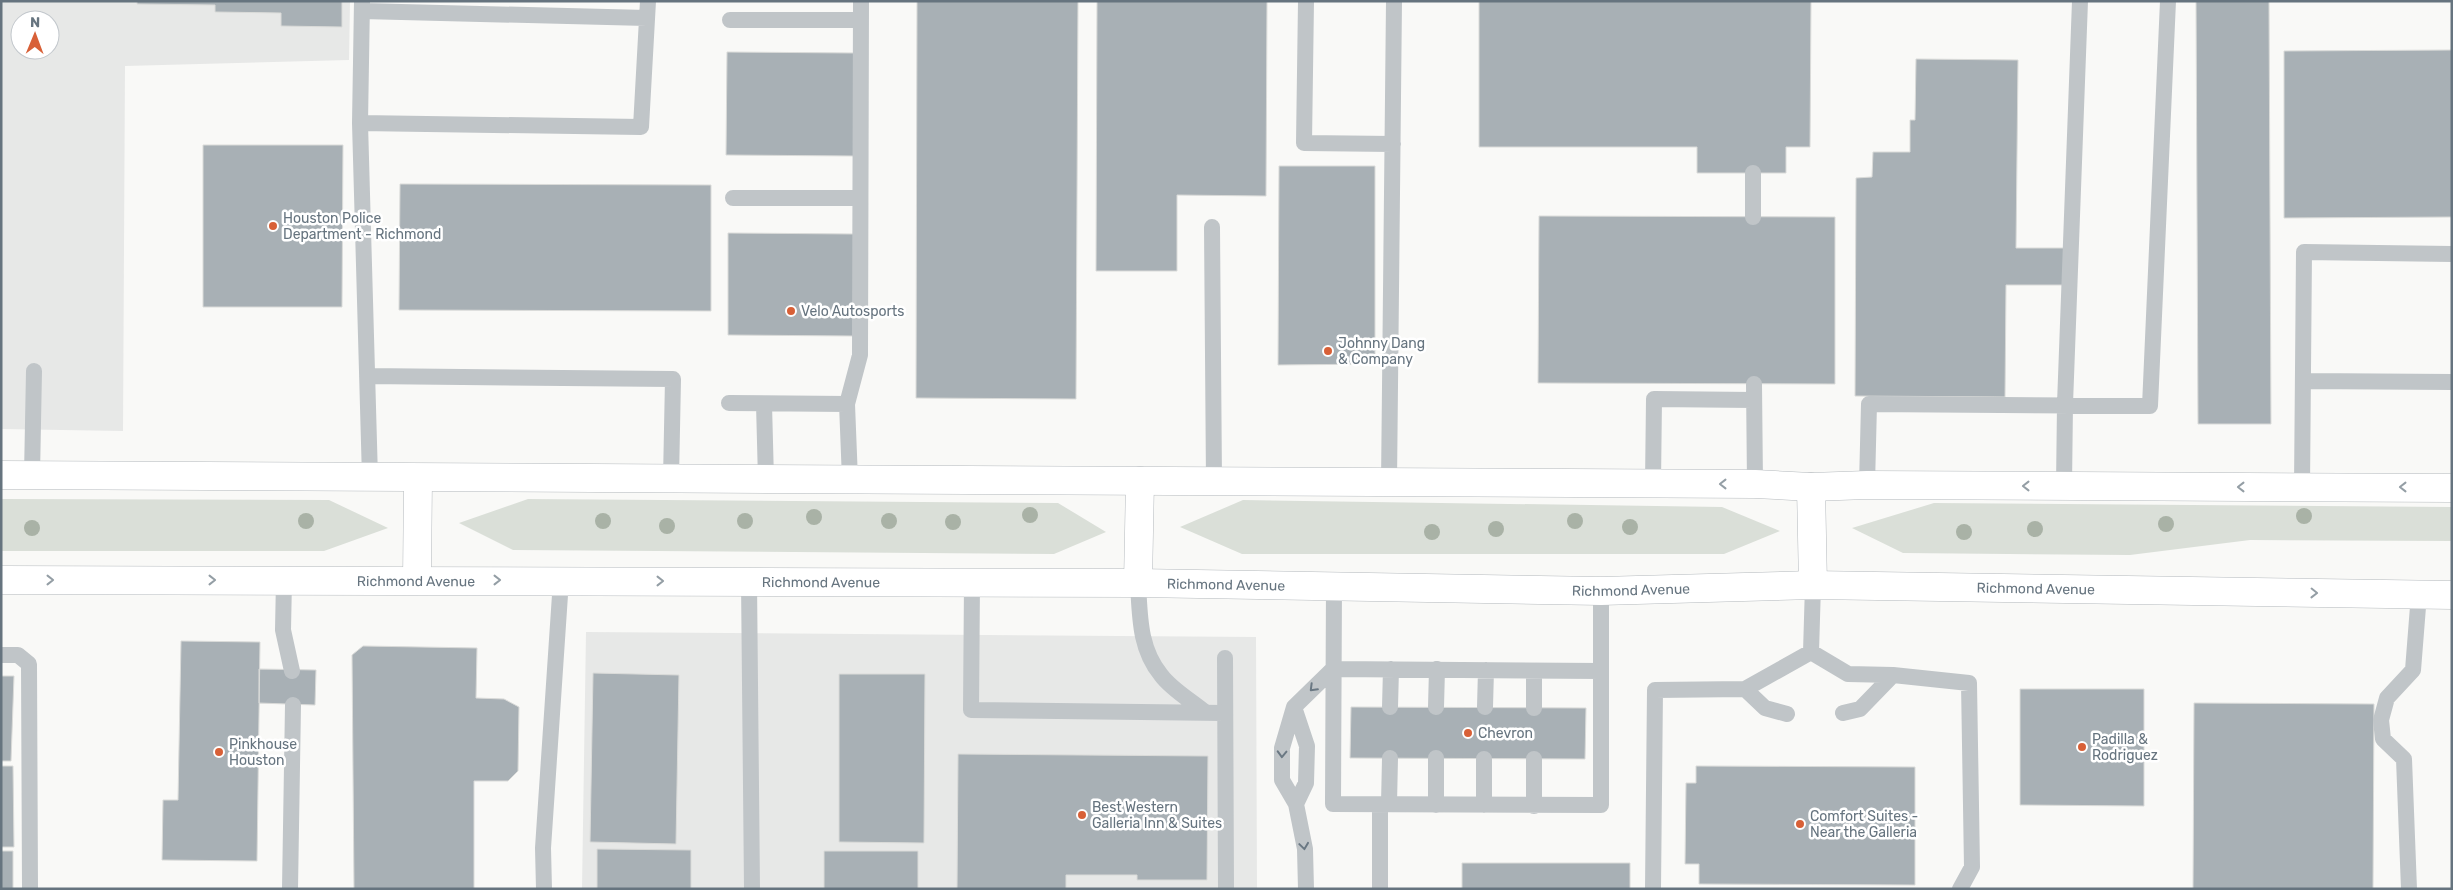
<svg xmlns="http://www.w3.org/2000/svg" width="2453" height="890" viewBox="0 0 2453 890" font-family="Rubik,sans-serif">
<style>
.built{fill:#e7e8e7;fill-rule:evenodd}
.green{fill:#dadfd8}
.building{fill:#a8b0b5;stroke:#dadbd9}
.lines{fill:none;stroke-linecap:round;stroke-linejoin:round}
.secondary-casing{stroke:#b5babe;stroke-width:29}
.lane{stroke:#c0c5c8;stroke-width:16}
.secondary{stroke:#fff;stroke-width:28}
.tree{fill:#a9b2a6}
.oneway{stroke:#949ea5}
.oneway2{stroke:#6a7883}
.poi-dot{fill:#d86037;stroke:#fff;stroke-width:2}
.labels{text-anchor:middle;stroke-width:5;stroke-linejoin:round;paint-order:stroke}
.poi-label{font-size:14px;fill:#66747f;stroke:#fff;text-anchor:start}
.street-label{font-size:14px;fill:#66747f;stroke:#fff}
</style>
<rect width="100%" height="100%" fill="#f9f9f7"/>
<!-- built -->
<path class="built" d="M1,1H350L349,60L125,66L123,431L1,429ZM20,20H50V50H20Z
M586,632L1256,637L1257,889H582Z"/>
<!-- green -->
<path class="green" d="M1,499L329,500L388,528L324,551H1Z
M528,499L1058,503L1106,532L1054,554L513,550L459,523Z
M1243,500L1722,507L1780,531L1724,554H1242L1180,527Z
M1934,503L2452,507V541L2250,540L2130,555L1903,553L1852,528Z"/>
<!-- building -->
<path class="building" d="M137,1H342V27L281,26V13L215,12V5L137,4Z
M917,1H1078L1076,399L916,398Z
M1097,1H1267L1266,196L1177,195V271H1096Z
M1479,1H1811L1810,147H1786V173H1697V147H1479Z
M2196,1H2269L2271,424H2198Z
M2452,50V217L2284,218V51Z
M727,52L855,53L854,156L726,155Z
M1916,59L2018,60L2016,248H2066V285H2006L2005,397L1855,396L1856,178L1872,177L1873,152H1910V120H1915Z
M203,145H343L342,307H203Z
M1279,166H1375V364L1278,365Z
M400,184L711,185V311L399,310Z
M1539,216L1835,217V384L1538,383Z
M728,233L854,234L853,336L728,335Z
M181,641L260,642L257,861L162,860L163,800H178Z
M363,646L477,648L476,698L504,699L519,707L518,771L508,781H474V889H354L352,655Z
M259,669L316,670L315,705L259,703Z
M593,673L679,675L676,844L590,842Z
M839,674H925L924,843L839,842Z
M1,676H14L11,761H1Z
M2020,689H2144V806L2020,805Z
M2194,703L2374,704L2373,889H2193Z
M1351,707L1586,708L1585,759L1350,758Z
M958,754L1208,756L1207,880H1137V875H1066V889H957Z
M1,766H13L14,847H1Z
M1696,766L1915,767V885L1699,884V864H1685L1686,783H1696Z
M597,849L691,850V889H597Z
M1,851H13V889H1Z
M824,851H918V889H824Z
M1462,863H1630V889H1462Z"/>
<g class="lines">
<!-- secondary casing -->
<g class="secondary-casing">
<g id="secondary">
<path d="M1,475L1755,484L1811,487L1867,485L2452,488"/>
<path d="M1811,487L1813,585"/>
<path id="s1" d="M1,580L1138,583L1601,591L1813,585L2452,595"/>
<path d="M417,580L418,478"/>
<path d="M1138,583L1140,481"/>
</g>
</g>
<!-- lane -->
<path class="lane" d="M362,1L360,123L370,478
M1306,1L1304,143L1393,144
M362,11L647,18
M730,20H861
M360,123L641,127L648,1
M733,198H860
M1753,217V173
M1212,227L1214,482
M367,376L673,379L671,479
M2303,381L2452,382
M1754,384L1755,484
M729,403L847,404
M764,404L766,480
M32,475L34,371
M850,480L847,404L860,355L861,1
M1389,483L1394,1
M1653,483L1654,399L1754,400
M1867,485L1869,404L2150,406L2168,1
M2064,486L2065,404L2080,1
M2302,487L2304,252L2452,254
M284,580L283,630L292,671
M749,581L752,889
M972,582L971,710L1224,713
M1138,583C1140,616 1139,648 1161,675C1172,690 1192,701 1206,713
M1334,585L1333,804L1601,805V671
M1811,652L1848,674L1893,675L1969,683L1972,867L1960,889
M1811,652L1813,585
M1,655H18L29,664L30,889
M1225,658L1226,889
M1745,689L1765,708L1787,714
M1294,707L1307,746L1306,783L1296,804
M1390,707L1391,669
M1436,707L1437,669
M1485,707L1486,670
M1534,708V671
M1843,713L1860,709L1893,675
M1436,758V805
M1389,804L1390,758
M1484,805V759
M1534,806V759
M290,889L293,705
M544,889L543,848L561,580
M1306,889L1305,849L1296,804L1282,780V748L1294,707L1333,669L1601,671V591
M1380,889V805
M1653,889L1655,690L1745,689L1811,652
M2409,889L2404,759L2383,739L2381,720L2387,698L2413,670L2419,594"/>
<!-- secondary -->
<use href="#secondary" class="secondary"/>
</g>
<!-- trees -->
<g class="tree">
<circle cx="1030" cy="515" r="8"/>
<circle cx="2304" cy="516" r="8"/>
<circle cx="814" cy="517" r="8"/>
<circle cx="306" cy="521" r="8"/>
<circle cx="603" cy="521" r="8"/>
<circle cx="745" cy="521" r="8"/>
<circle cx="889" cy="521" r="8"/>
<circle cx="1575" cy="521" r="8"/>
<circle cx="953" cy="522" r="8"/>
<circle cx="2166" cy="524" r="8"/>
<circle cx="667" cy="526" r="8"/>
<circle cx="1630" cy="527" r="8"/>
<circle cx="32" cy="528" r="8"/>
<circle cx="1496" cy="529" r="8"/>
<circle cx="2035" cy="529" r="8"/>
<circle cx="1432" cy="532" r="8"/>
<circle cx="1964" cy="532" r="8"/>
</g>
<!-- one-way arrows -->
<defs><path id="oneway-chevron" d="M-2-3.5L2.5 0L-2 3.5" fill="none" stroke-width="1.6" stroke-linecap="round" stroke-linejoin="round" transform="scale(1.25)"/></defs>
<g class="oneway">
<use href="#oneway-chevron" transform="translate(1723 484) rotate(-180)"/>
<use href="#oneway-chevron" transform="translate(2026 486) rotate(-180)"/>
<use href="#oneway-chevron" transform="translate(2241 487) rotate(-180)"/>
<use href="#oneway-chevron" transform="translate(2403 487) rotate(-180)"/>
<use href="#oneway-chevron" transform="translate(50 580)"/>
<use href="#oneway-chevron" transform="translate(212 580)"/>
<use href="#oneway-chevron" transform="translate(497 580)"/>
<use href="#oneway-chevron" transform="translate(660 581)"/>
<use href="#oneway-chevron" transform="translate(2314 593) rotate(1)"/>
</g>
<g class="oneway2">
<use href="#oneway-chevron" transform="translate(1313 688) rotate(135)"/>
<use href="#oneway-chevron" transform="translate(1282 754) rotate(92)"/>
<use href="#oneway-chevron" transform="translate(1304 846) rotate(82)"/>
</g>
<!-- markers -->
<g class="poi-dot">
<circle cx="273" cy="226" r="5"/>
<circle cx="791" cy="311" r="5"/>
<circle cx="1328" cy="351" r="5"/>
<circle cx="1468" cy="733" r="5"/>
<circle cx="2082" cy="747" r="5"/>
<circle cx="219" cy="752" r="5"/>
<circle cx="1082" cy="815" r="5"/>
<circle cx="1800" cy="824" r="5"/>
</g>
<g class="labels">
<!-- poi labels -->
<g class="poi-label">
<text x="283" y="223">Houston Police<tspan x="283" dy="16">Department - Richmond</tspan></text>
<text x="801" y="316">Velo Autosports</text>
<text x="1338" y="348">Johnny Dang<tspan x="1338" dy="16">&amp; Company</tspan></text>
<text x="1478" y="738">Chevron</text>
<text x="2092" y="744">Padilla &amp;<tspan x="2092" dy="16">Rodriguez</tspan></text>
<text x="229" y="749">Pinkhouse<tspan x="229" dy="16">Houston</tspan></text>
<text x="1092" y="812">Best Western<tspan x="1092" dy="16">Galleria Inn &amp; Suites</tspan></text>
<text x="1810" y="821">Comfort Suites -<tspan x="1810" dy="16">Near the Galleria</tspan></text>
</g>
<!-- street labels -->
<g class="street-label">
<text dy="5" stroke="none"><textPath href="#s1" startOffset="415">Richmond Avenue</textPath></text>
<text dy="5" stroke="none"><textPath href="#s1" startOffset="820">Richmond Avenue</textPath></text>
<text dy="5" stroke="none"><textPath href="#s1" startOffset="1225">Richmond Avenue</textPath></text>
<text dy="5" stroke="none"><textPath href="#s1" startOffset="1630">Richmond Avenue</textPath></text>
<text dy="5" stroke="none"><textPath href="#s1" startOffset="2035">Richmond Avenue</textPath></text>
</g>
</g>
<!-- border -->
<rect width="2453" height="890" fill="none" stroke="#66747f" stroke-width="5"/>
<!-- north arrow -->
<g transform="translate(35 35) rotate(1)"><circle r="24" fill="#ffffff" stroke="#c2c7cc"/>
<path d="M0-4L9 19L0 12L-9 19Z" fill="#d86037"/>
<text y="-8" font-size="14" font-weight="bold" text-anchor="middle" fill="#66747f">N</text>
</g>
</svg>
